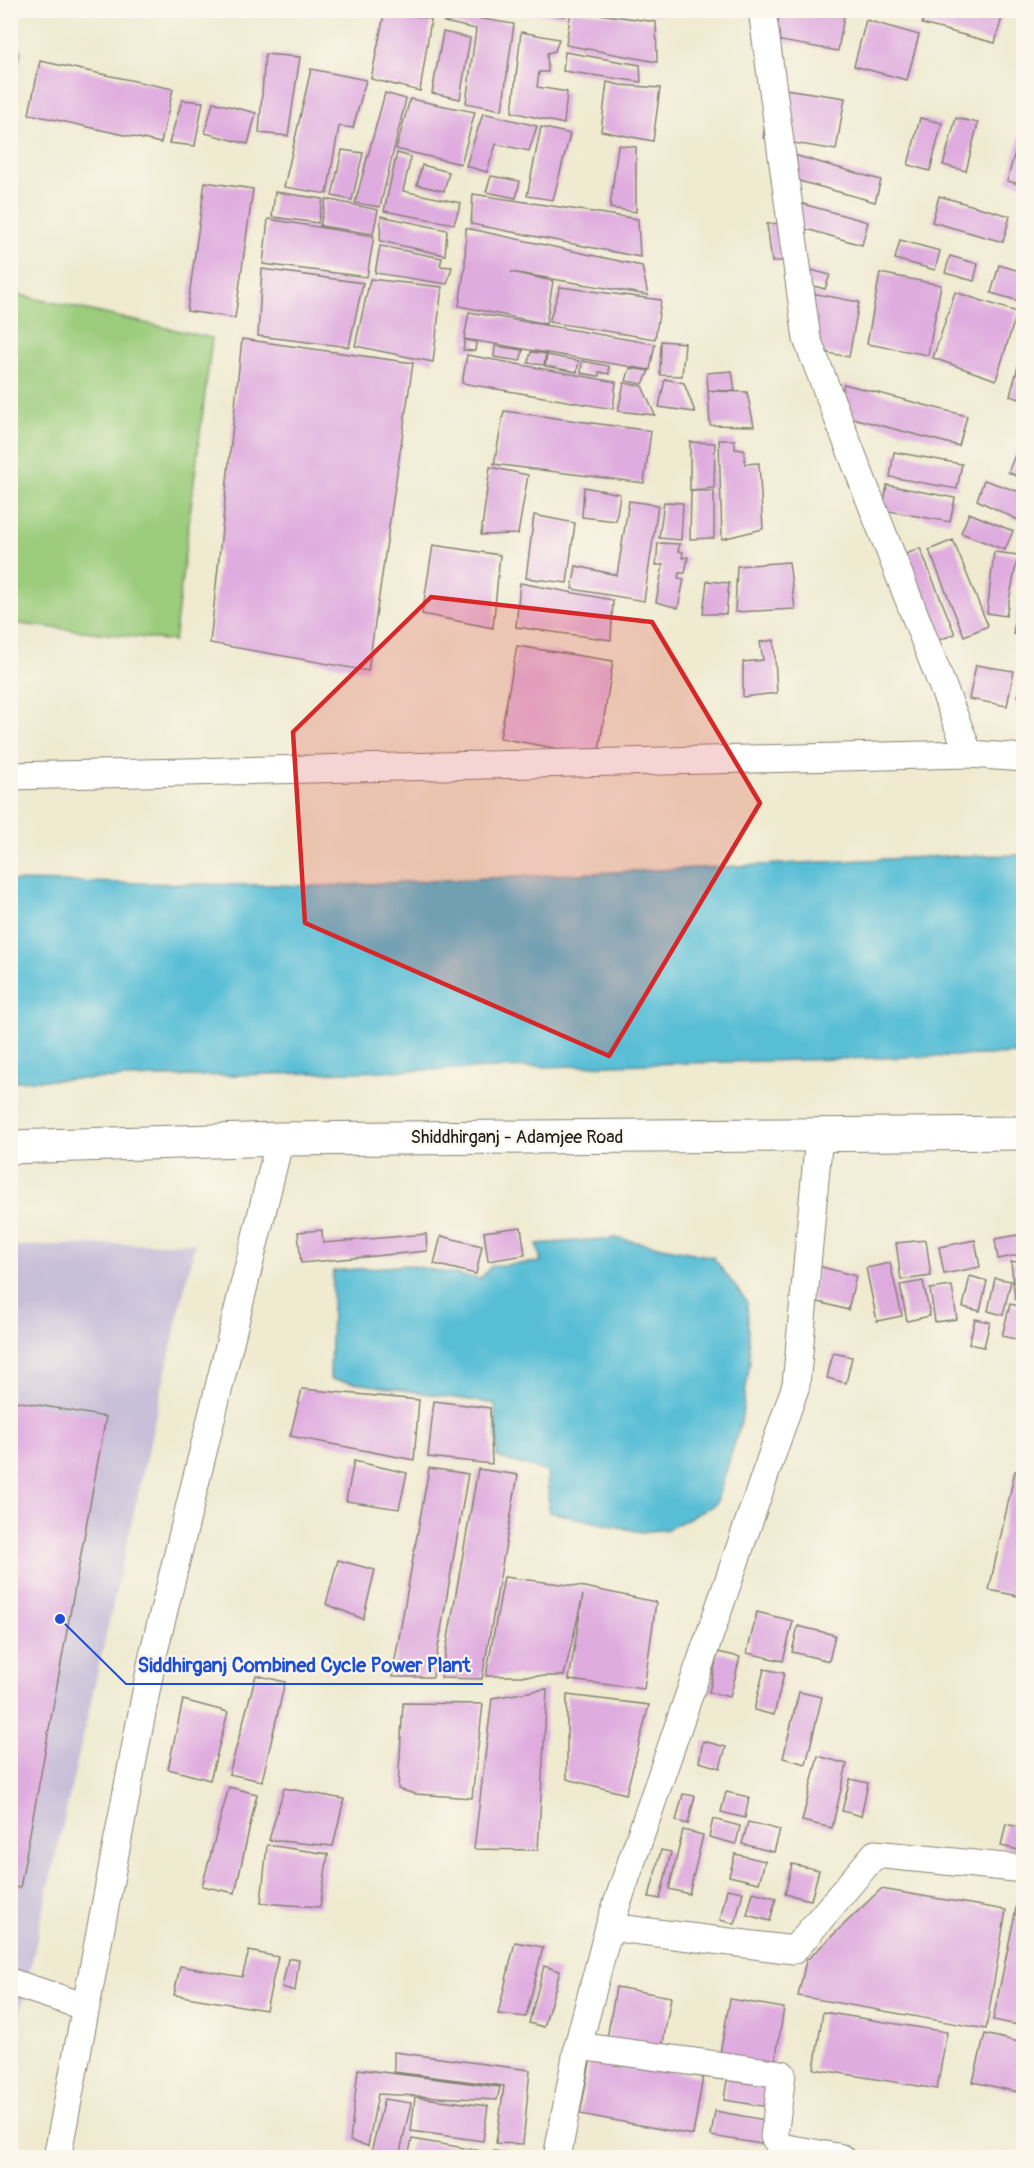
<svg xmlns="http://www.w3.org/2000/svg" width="1034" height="2168" viewBox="0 0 1034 2168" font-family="Pangolin,sans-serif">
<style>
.industrial{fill:#c8bfd8}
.green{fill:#9bcc7b;stroke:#5c744c;stroke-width:1.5}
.water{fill:#58bed6;stroke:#3a6d79;stroke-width:1.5}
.building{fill:#dfacdf}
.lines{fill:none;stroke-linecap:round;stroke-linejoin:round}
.street-casing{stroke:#868376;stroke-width:29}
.primary-casing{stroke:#868376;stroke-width:35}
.street{stroke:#fff;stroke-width:27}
.primary{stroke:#fff;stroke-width:33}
.marked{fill:#d62828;fill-opacity:0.2;stroke:#d62828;stroke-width:4.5;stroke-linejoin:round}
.labels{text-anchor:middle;stroke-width:4.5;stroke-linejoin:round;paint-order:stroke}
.street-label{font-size:18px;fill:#1c1c1c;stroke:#fbf7ec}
.leader{fill:none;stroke:#1d4ed8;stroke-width:2}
.callout-dot{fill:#1d4ed8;stroke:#fbf7ec;stroke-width:2}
.callout-label{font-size:20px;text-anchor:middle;font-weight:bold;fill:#1d4ed8;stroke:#fbf7ec;stroke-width:4.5;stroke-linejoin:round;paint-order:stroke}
</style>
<rect width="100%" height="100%" fill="#fbf7ec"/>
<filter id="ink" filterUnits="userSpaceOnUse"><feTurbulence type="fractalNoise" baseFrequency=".0167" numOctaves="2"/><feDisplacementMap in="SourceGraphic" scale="12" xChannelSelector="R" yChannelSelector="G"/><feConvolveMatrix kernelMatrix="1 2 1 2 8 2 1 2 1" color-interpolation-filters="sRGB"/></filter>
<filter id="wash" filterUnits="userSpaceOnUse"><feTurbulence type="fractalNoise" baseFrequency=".008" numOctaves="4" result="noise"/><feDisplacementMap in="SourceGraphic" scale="24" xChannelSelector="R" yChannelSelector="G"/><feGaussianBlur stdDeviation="1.35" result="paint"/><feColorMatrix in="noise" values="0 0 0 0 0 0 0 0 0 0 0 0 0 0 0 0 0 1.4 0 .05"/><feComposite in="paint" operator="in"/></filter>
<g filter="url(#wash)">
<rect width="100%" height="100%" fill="#efead0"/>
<!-- industrial -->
<path class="industrial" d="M195,1243L24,1996L11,2056V1246Z"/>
<!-- green -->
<path class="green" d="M11,293L212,338L174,641L11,623Z"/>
<!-- water -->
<path class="water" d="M11,29L21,51L11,89Z
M1023,855V1054L11,1081V881L324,886L948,856Z
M616,1238L713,1257L747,1302L750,1361L741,1422L716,1504L668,1529L641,1532L549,1512L547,1472L497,1457L495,1404L330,1379L333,1271L408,1265L480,1279L491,1266L541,1262L537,1244Z"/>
<g id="blocks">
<!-- building -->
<path class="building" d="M385,10L431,19L420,91L371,79Z
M519,10H566L565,16L519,12Z
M571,10L656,22L657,62L566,45Z
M633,10H658V15Z
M780,10H845L838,51L775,40Z
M926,10H1004L995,43L922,24Z
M445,13L514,24L502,110L466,103L476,29L444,22Z
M866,20L919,35L907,80L854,66Z
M443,32L470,38L460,99L432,93Z
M521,32L559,39L555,51L547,53L548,72H539L537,87L567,92L564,124L512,112Z
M565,52L640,65L641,82L563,71Z
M265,54L300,57L288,136L259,133Z
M40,61L173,89L161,143L29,114Z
M311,69L366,80L353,128L339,126L327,194L284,187Z
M607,82L620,85L660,88L653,141L601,131Z
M771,87L845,98L836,150L763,138Z
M385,93L406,99L380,207L355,203Z
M410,99L475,112L461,164L396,149Z
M182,100L203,102L195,146L169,143Z
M213,102L256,113L248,144L205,133Z
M483,113L537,126L529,151L496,144L487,172L466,166Z
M920,118L942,123L930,171L908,165Z
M956,118L978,123L966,171L943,165Z
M541,127L570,134L553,200L527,196Z
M1020,134H1023V185L1007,181Z
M618,145L636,147V212L610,208Z
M342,150L363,153L352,200L332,196Z
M780,151L881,180L875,202L774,174Z
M397,153L411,157L403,191L461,203L454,224L384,211Z
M422,165L449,172L444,191L417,185Z
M491,176L520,181L516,198L486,192Z
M205,182L253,189L235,318L187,311Z
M275,192L323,199L318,223L272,217Z
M473,194L638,219L640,257L471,224Z
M939,196L1010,216L1003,242L932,222Z
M326,199L378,210L373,234L320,226Z
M792,201L868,222L862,245L785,223Z
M381,216L447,230L445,255L380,241Z
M268,219L374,236L367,277L263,264Z
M782,223L787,260L772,262L767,224Z
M466,228L642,266L648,295L511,272L553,281L546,324L459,306L465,265Z
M900,240L940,251L935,270L895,259Z
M380,246L442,258L440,266L452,267L447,284L375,273Z
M950,256L978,264L974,281L945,273Z
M999,265L1023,272V302L991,293Z
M796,266L830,275L825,289L792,280Z
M262,269L363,283L349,347L258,336Z
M880,273L941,285L928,355L867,344Z
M370,279L442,287L433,362L355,346Z
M560,287L661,300L655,339L549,322Z
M806,292L859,302L849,357L795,347Z
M955,292L1017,312L996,380L933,358Z
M469,312L655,344L650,370L464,339Z
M242,339L413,363L368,671L210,643Z
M465,340L476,342L475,351L463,350Z
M661,341L685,343L682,376L660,375Z
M495,346L523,350L520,361L494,357Z
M1023,348V400L1010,396Z
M531,352L546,354L544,365L528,363Z
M467,355L616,382L613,409L462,383Z
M547,355L579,361L577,372L545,366Z
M582,361L609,366V374L599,372V376L581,373Z
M630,368L649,371L643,384L626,381Z
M732,371L735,391L708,390L707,373Z
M665,379L684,383L695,412L659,407Z
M624,383L642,386L655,415L618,411Z
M844,384L967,416L959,446L837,414Z
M708,391L747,392L754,426L710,425Z
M504,411L651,431L644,483L494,464Z
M1023,436V479L1008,472Z
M719,440H735V449L744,450L745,464L759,463L763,529L722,539Z
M690,442L715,443L714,488L690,490Z
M894,452L962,464L957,489L890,477Z
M490,467L528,475L518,534L481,535Z
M984,480L1023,493V513L1020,521L977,500Z
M887,485L955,498L950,522L883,510Z
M584,487L620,494L616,521L582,517Z
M691,491H714V538L690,539Z
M629,501L658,505L644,601L572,589L576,566L617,575Z
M664,502L683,503L681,540L659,538Z
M969,513L1013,531L1005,550L961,533Z
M534,515L575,523L567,583L526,578Z
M953,540L988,626L964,636L929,550Z
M658,543L680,544L678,551L683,552L682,558L688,557L685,573H679L678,578L684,579L678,608L656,602L663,565H656Z
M433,545L500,555L493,628L422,614Z
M920,548L955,634L931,643L897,558Z
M994,552L1018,555L1006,616L987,613Z
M789,562L795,609L735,612L737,566Z
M707,581L729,583L726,614H703Z
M1022,582H1023V636L1013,634Z
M520,583L613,600L611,640L516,627Z
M774,640L777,693L743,697V662L763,660L760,642Z
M517,646L613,661L598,756L500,738Z
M976,665L1014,671L1007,706L969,699Z
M1022,674H1023V698L1018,697Z
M521,1227L525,1255L488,1261L484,1232Z
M322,1230L323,1243L426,1234L427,1251L301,1263L298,1232Z
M1023,1234V1254L998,1259L995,1239Z
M441,1236L482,1246L476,1274L434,1264Z
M926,1240L931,1276L901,1280L896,1243Z
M975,1240L980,1267L944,1274L939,1247Z
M1023,1261V1298L1015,1299L1011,1262Z
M890,1263L902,1316L877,1321L866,1268Z
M818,1266L856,1276L848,1310L811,1300Z
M970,1276L987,1281L980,1311L963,1307Z
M995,1278L1011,1281L1003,1315L988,1311Z
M923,1281L930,1316L907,1321L900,1285Z
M952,1286L957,1319L935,1322L930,1289Z
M1010,1304L1023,1307V1322L1019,1340L1002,1336Z
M975,1319L990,1322L984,1347L969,1344Z
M833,1353L852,1357L846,1383L827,1378Z
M302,1389L419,1400L414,1460L290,1436Z
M10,1400L106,1417L20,1888L10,1886V1480L12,1470H10Z
M434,1401L490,1408L492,1464L428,1457Z
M354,1461L407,1473L399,1509L346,1501Z
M429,1468L468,1474L433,1677H392Z
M478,1469L518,1475L482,1679L441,1678Z
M1015,1471L1023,1473V1597L989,1590Z
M338,1560L375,1570L363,1619L326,1604Z
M504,1577L585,1587L656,1602L644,1689L569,1680L583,1595L564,1676H486Z
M757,1612L793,1621L783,1661L747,1653Z
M798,1626L835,1635L829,1661L792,1652Z
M718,1652L740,1657L730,1697L709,1692Z
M764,1669L784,1673L774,1715L754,1710Z
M256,1675L285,1682L262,1781L229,1774Z
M547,1689L538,1850L474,1849L492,1698Z
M799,1692L822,1697L806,1764L783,1758Z
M567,1695L649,1705L626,1794L567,1779Z
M183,1700L228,1712L210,1780L168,1769Z
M403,1703L483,1704L472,1798L415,1794L398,1789Z
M703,1741L726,1747L720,1768L699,1762Z
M818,1756L847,1764L832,1828L802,1821Z
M850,1779L868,1783L861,1816L842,1811Z
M229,1787L257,1794L235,1893L202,1886Z
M284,1788L344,1799L333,1846L269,1840Z
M726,1792L749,1797L745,1818L721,1812Z
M683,1794L695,1796L688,1824L676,1821Z
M713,1819L740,1826L736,1844L709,1837Z
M748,1822L780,1830L774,1852L742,1844Z
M1006,1824L1023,1828V1851L1001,1846Z
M683,1830L703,1835L689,1894L669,1889Z
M267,1845L328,1854L320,1907L261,1903Z
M661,1850L671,1852L660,1899L649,1897Z
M735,1854L765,1861L759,1883L729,1876Z
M792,1864L819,1870L811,1900L785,1894Z
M727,1889L743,1892L735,1924L720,1920Z
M881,1889L1006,1910L986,2029L798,1996L806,1961Z
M753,1892L776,1898L770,1921L747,1915Z
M1018,1899L1023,1900V2026L993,2020Z
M515,1942L543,1947L526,2017L498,2014Z
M249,1951L278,1957L266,2010L174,1995L180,1966L242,1977Z
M288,1959H299L295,1991L282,1987Z
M544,1966L560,1971L544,2027L529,2023Z
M616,1987L671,1997L660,2060L605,2050Z
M730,1999L784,2008L774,2068L719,2059Z
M823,2012L947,2032L937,2089L814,2069Z
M985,2034L1023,2043V2068L1018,2092L973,2082Z
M394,2052L530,2070L523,2144L496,2143L504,2086L394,2072Z
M591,2057L703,2077L693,2135L580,2114Z
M358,2069L500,2087L497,2100L378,2094L368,2146L350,2141Z
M728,2073L773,2080L769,2107L724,2100Z
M415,2097L488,2106L483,2141L411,2131Z
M384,2099L411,2103L399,2157H370Z
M715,2111L765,2120L761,2144L711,2136Z
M412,2139L482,2151L481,2157H408Z
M494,2151L518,2155V2157H493Z"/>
</g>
</g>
<g filter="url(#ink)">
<use href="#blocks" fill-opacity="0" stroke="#868376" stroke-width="1.5"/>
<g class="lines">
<!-- street casing -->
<g class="street-casing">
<path id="street" d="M762,10L807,339L969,754
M10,776L969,754L1024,758
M609,1927L794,1950L875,1854L1024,1869
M10,1982L86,2007
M578,2046L782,2074L774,2137L781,2147L842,2158
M57,2158L153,1655L280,1139
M557,2158L578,2046L609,1927L796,1385L819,1136"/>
</g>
<!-- primary casing -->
<g class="primary-casing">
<path id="primary" d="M10,1147L280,1139L1024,1133"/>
</g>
<!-- street -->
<use href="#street" class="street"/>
<!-- primary -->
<use href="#primary" class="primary"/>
</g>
</g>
<!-- marked area -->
<path class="marked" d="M431,597L652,622L760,803L609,1056L305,923L293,732Z"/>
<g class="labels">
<!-- street labels -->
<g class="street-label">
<text x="517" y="1143">Shiddhirganj - Adamjee Road</text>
</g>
</g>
<!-- callouts -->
<path class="leader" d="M60 1619L126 1684H483"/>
<circle class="callout-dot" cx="60" cy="1619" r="6"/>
<g class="callout-label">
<text x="304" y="1672">Siddhirganj Combined Cycle Power Plant</text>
</g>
<!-- margin -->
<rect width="1034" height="2168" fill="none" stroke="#fbf7ec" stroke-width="36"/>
</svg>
